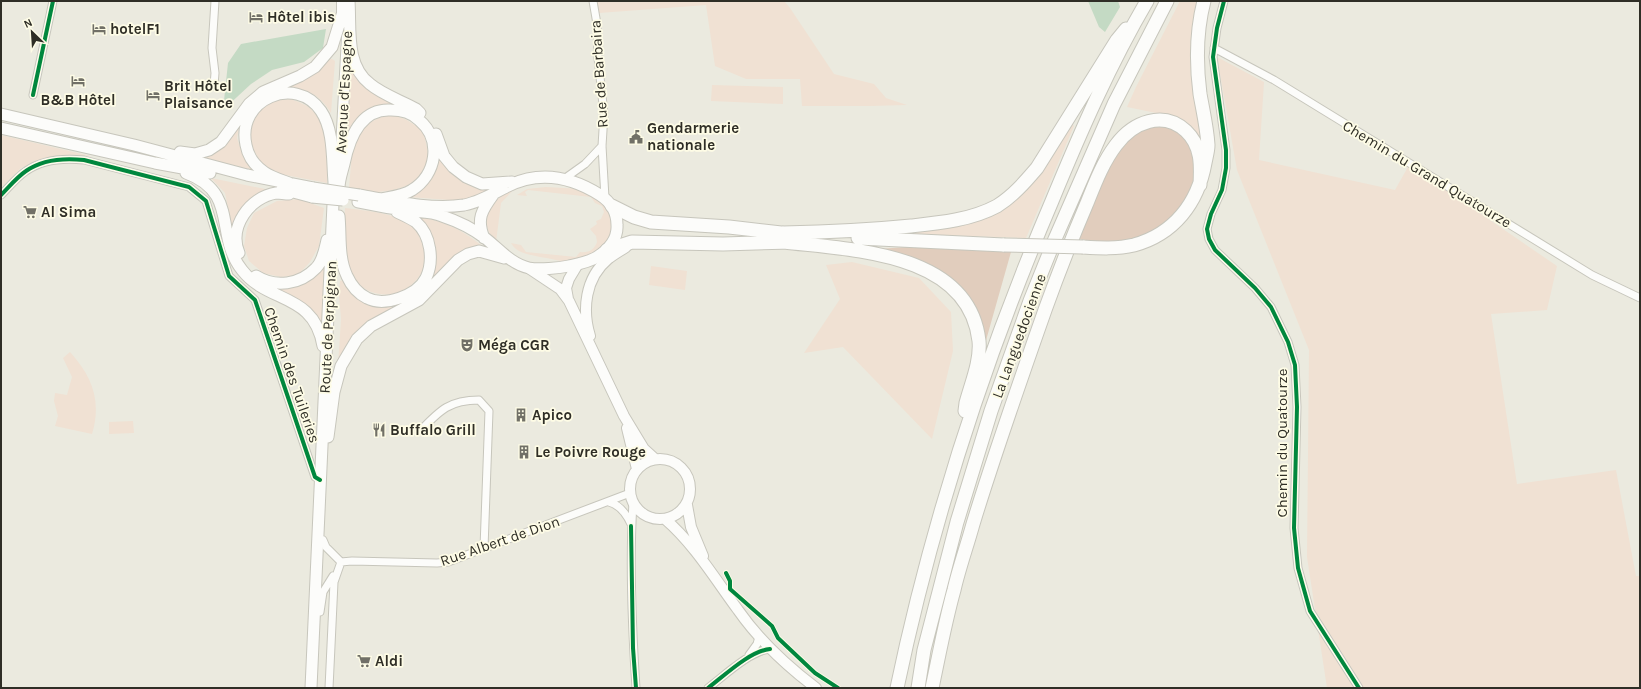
<svg xmlns="http://www.w3.org/2000/svg" width="1641" height="689" viewBox="0 0 1641 689" font-family="Karla,sans-serif">
<style>
.green{fill:#f0e1d3}
.forest{fill:#e1cdbd}
.water{fill:#c4dac4}
.lines{fill:none;stroke-linecap:round;stroke-linejoin:round}
.street-casing{stroke:#c7c6bc;stroke-width:9}
.secondary-casing{stroke:#c7c6bc;stroke-width:12}
.primary-casing{stroke:#c7c6bc;stroke-width:13}
.highway-casing{stroke:#c7c6bc;stroke-width:15}
.street{stroke:#fcfcfa;stroke-width:7}
.secondary{stroke:#fcfcfa;stroke-width:10}
.primary{stroke:#fcfcfa;stroke-width:11}
.highway{stroke:#fcfcfa;stroke-width:13}
.primary-bridge-casing{stroke:#c7c6bc;stroke-width:13;stroke-linecap:butt}
.highway-bridge-casing{stroke:#c7c6bc;stroke-width:15;stroke-linecap:butt}
.primary-bridge{stroke:#fcfcfa;stroke-width:11}
.highway-bridge{stroke:#fcfcfa;stroke-width:13}
.cycleway-casing{stroke:#fefce6;stroke-width:6}
.cycleway{stroke:#00873e;stroke-width:4}
.labels{text-anchor:middle;stroke-width:3.5;stroke-linejoin:round;paint-order:stroke}
.poi-label{font-size:15px;font-weight:bold;fill:#2f2e26;stroke:#fefce6;text-anchor:start}
.street-label{font-size:15px;fill:#2f2e26;stroke:#fefce6}
</style>
<rect width="100%" height="100%" fill="#ebeadf"/>
<!-- green -->
<path class="green" d="M597,1H784L790,8L834,74L874,84L886,98L907,105L870,106H802L800,79H746L715,66L706,5L599,13Z
M1180,1H1200L1205,152L1161,114L1127,107L1136,87Z
M1217,57L1264,82L1259,160L1395,190L1409,165L1557,266L1547,310L1491,314L1517,484L1616,470L1636,576H1640V688H1327L1307,557L1309,350L1237,170Z
M332,59L335,61L331,113C319,93 307,90 285,87L317,71L328,60Z
M351,66C360,88 379,97 400,105H378L355,120L347,131Z
M712,85L783,87V104L711,101Z
M291,99C298,102 308,105 313,111C329,127 327,162 327,183L280,174L263,166L253,149L249,132L257,113L272,101Z
M393,115L405,119L423,130C425,139 428,149 428,158C426,184 396,192 373,192C365,191 357,189 349,188L352,152L363,126L381,117Z
M240,123L237,138L243,156L254,170L204,158L219,149Z
M1071,123L1074,126L1026,238L911,234V231L990,213Z
M1,135L91,156L38,160L21,168L1,188Z
M438,157L486,188L485,192L463,201L409,197C429,184 435,182 438,157Z
M211,178L270,190L261,195L234,237L225,193Z
M516,187L501,203L496,242C474,218 493,198 516,187Z
M546,187C557,188 572,187 583,191C628,209 618,252 573,261C563,263 550,258 540,257C529,254 517,254 511,243L521,245L526,252L576,257L580,252C589,253 594,250 597,242L596,236L590,229L597,224L596,221L601,219L604,212L602,206L595,203L591,197L528,190L525,192L527,196L517,195L527,189Z
M299,199L324,208L319,246L310,262L298,275L281,277L263,273L249,261L244,246L247,228L254,213L277,201Z
M345,208C367,211 397,212 414,228C418,232 422,241 423,247C424,250 426,255 426,259C426,266 422,273 418,278C399,303 360,299 349,269C343,253 344,225 345,208Z
M417,217C444,220 464,231 485,248L386,314L338,366L341,319L339,295L340,281L343,280C362,312 372,306 404,301L435,263L436,252L433,240Z
M852,262L919,278L951,312L953,351L932,439L843,347L804,353L840,299L826,265Z
M327,263L324,325H321L296,299L278,288Z
M651,266L687,271L685,290L649,285Z
M70,352C92,376 102,401 92,434L55,426L58,416L54,401L55,393L67,395L72,377L63,358Z
M133,421L134,433L109,434V422Z"/>
<!-- forest -->
<path class="forest" d="M1151,125C1157,126 1169,125 1175,128C1179,130 1182,136 1185,139C1195,149 1197,159 1195,172C1190,205 1164,230 1132,239C1114,244 1096,241 1078,239L1113,157L1131,135Z
M907,247L1011,252L983,351L971,303L878,249Z"/>
<!-- water -->
<path class="water" d="M1088,1H1118L1120,7L1105,32L1099,27Z
M326,29L323,48L304,62L272,70L251,84L223,110L228,63L241,44Z"/>
<g class="lines">
<!-- street casing -->
<g class="street-casing">
<path id="street" d="M593,1L597,24L598,58L604,114L602,146L605,198
M1224,1L1217,28L1213,57L1226,150V168L1222,190L1211,214L1207,229L1209,239L1215,250L1255,288L1271,307L1288,342L1295,365L1297,407L1294,528L1298,568L1310,611L1359,688
M1214,48L1274,80L1592,275L1640,298
M203,87H211L214,85L215,73L212,48L215,1
M33,95L53,1
M564,179L585,164L602,146
M1,195C9,187 17,177 26,171C43,159 65,158 84,160L189,187L206,201L229,276L255,300L315,477L320,480
M421,430C440,410 450,400 479,400L489,411L484,548
M609,502C620,505 626,513 631,524
M633,503C629,564 632,627 636,688
M323,540L326,547L341,562L352,561L437,563L448,562L630,493
M320,612L323,592L333,576
M749,655L757,644L759,637
M329,688L334,582L341,562
M708,688C725,675 750,651 770,649"/>
</g>
<!-- secondary casing -->
<g class="secondary-casing">
<path id="secondary" d="M342,23V1
M340,167L347,37
M530,269L560,289L569,301L624,416L644,449L655,459
M568,299L566,288L569,279L578,264
M590,336C582,310 585,278 608,259C613,255 620,251 626,247
M627,428L637,469
M630 489a30 30 0 1 1 60 0a30 30 0 1 1-60 0Z
M687,505L691,527L703,556
M665,519C695,545 715,579 738,610C759,640 787,666 816,688"/>
</g>
<!-- primary casing -->
<g class="primary-casing">
<path id="primary" d="M349,1C351,29 345,65 370,84C383,95 402,101 416,109L420,113
M1,114L134,145L247,175L313,188
M1,128L155,163L210,173
M436,134L444,156L453,167L466,177L482,184L512,182
M180,152L195,154L209,150L221,142L249,104L263,92L300,76L315,67L332,47L342,15
M186,173C240,193 214,235 242,270C268,304 314,292 323,346
M289,183C281,180 271,177 264,172C254,165 248,156 246,145C236,99 296,74 321,111C334,130 332,160 334,182L311,688
M339,188C339,180 342,172 344,164C349,139 360,108 391,110C401,110 412,113 419,120C443,140 436,175 412,190C403,196 390,197 380,199
M282,189L312,197
M358,202C376,206 394,209 412,211C422,212 433,212 442,216C457,221 472,228 485,238C499,249 511,264 529,268C539,270 559,268 569,266C578,264 589,262 597,257C608,250 618,239 617,225C617,213 611,202 600,195C570,176 539,170 506,187C493,194 479,202 464,205C430,210 393,201 359,195
M339,216C341,236 338,257 347,276C351,285 357,293 367,298C384,307 417,296 426,278C434,261 431,235 416,222C410,218 403,215 397,212
M484,238C476,219 482,210 493,195
M239,253C228,227 250,197 276,193C280,193 285,194 289,194
M256,276C275,288 300,285 316,268C323,261 325,249 327,240
M328,437L334,392L341,366L357,339L371,326L419,300L458,260L468,254L479,251L504,258"/>
</g>
<!-- highway casing -->
<g class="highway-casing">
<path id="highway" d="M612,206L634,217L651,222L729,227L790,234
M783,233C826,232 869,230 911,226C940,223 971,220 997,206C1013,196 1025,182 1037,168L1117,40L1126,29
M858,238L1004,245
M784,242C852,250 969,252 979,341C981,361 971,384 966,403L965,411
M1083,247C1100,248 1117,249 1134,245C1174,234 1198,203 1205,163C1206,157 1208,151 1208,145C1207,128 1203,111 1200,94C1196,63 1196,32 1204,1
M607,250L632,242L723,244L792,242
M897,688C932,521 985,358 1052,201C1080,133 1110,64 1147,1
M918,688L924,650L957,522L991,411L1030,301L1055,239L1114,104L1167,1
M932,688C939,655 945,622 954,590C959,568 967,546 973,524C995,452 1020,381 1045,310C1058,274 1072,238 1087,203C1095,183 1103,162 1116,145C1133,122 1163,110 1186,131C1202,146 1201,166 1200,185"/>
</g>
<!-- street -->
<use href="#street" class="street"/>
<!-- secondary -->
<use href="#secondary" class="secondary"/>
<!-- primary -->
<use href="#primary" class="primary"/>
<!-- highway -->
<use href="#highway" class="highway"/>
<!-- primary-bridge casing -->
<g class="primary-bridge-casing">
<path id="primary-bridge" d="M313,188L359,195
M312,197L343,200"/>
</g>
<!-- highway-bridge casing -->
<g class="highway-bridge-casing">
<path id="highway-bridge" d="M1004,245L1083,247"/>
</g>
<!-- primary-bridge -->
<use href="#primary-bridge" class="primary-bridge"/>
<!-- highway-bridge -->
<use href="#highway-bridge" class="highway-bridge"/>
<!-- cycleway casing -->
<g class="cycleway-casing">
<path id="cycleway" d="M1224,1L1217,28L1213,57L1226,150V168L1222,190L1211,214L1207,229L1209,239L1215,250L1255,288L1271,307L1288,342L1295,365L1297,407L1294,528L1298,568L1310,611L1359,688
M33,95L53,1
M1,195C9,187 17,177 26,171C43,159 65,158 84,160L189,187L206,201L229,276L255,300L315,477L320,480
M631,526L633,648L636,688
M726,573L730,581V589L772,626L778,638L815,673L838,688
M708,688C725,675 750,651 770,649"/>
</g>
<!-- cycleway -->
<use href="#cycleway" class="cycleway"/>
</g>
<!-- icons -->
<defs>
<g id="hotel-bare" transform="scale(1.08)"><path d="M-6-4.5h1.5V1H6V5H4.5V3h-9V5H-6ZM-4 0a1.8 1.8 0 1 1 3.6 0ZM.5 0V-2.5h3Q6-2.5 6 0Z" fill="#717067" stroke="#fefce6" stroke-width="2.5" paint-order="stroke"/></g>
<g id="civic-bare" transform="scale(1.08)"><path d="M-.6-6.5H3V-4.5H.6V-3L4-1V1h2V6H-6V1h2V-1L-.6-3ZM-1.2 2.5V6h2.4V2.5Z" fill="#717067" stroke="#fefce6" stroke-width="2.5" paint-order="stroke"/></g>
<g id="supermarket-bare" transform="scale(1.08)"><path d="M-6-5.5h2.5l.6 2H6L4.5 2H-2.5L-4.4-4H-6ZM-1.5 3.2a1.3 1.3 0 1 0 .1 0ZM3 3.2a1.3 1.3 0 1 0 .1 0Z" fill="#717067" stroke="#fefce6" stroke-width="2.5" paint-order="stroke"/></g>
<g id="theatre-bare" transform="scale(1.08)"><path d="M-5-5.5Q0-4 5-5.5V0Q5 5 0 6Q-5 5-5 0ZM-3.3-2.5H-1v1.5H-3.3ZM1-2.5H3.3v1.5H1ZM-2.8 1Q0 5.5 2.8 1Z" fill="#717067" stroke="#fefce6" stroke-width="2.5" paint-order="stroke"/></g>
<g id="building-bare" transform="scale(1.08)"><path d="M-4-6H4V6H1V3H-1V6H-4ZM-2.5-4.3h1.7v1.8h-1.7ZM.8-4.3h1.7v1.8H.8ZM-2.5-1h1.7V.8h-1.7ZM.8-1h1.7V.8H.8Z" fill="#717067" stroke="#fefce6" stroke-width="2.5" paint-order="stroke"/></g>
<g id="restaurant-bare" transform="scale(1.08)"><path d="M-5-6h1v4h1v-4h1v4h1v-4h1v5L-1.5 .5V6h-2V.5L-5-1ZM5-6V6H3V1.5H1.5Q1.5-4 5-6Z" fill="#717067" stroke="#fefce6" stroke-width="2.5" paint-order="stroke"/></g>
</defs>
<g fill-rule="evenodd">
<use href="#hotel-bare" x="256" y="17"/>
<use href="#hotel-bare" x="99" y="29"/>
<use href="#hotel-bare" x="78" y="81"/>
<use href="#hotel-bare" x="153" y="95"/>
<use href="#civic-bare" x="636" y="137"/>
<use href="#supermarket-bare" x="30" y="212"/>
<use href="#theatre-bare" x="467" y="345"/>
<use href="#building-bare" x="521" y="415"/>
<use href="#restaurant-bare" x="379" y="430"/>
<use href="#building-bare" x="524" y="452"/>
<use href="#supermarket-bare" x="364" y="661"/>
</g>
<g class="labels">
<!-- poi labels -->
<g class="poi-label">
<text x="267" y="22">Hôtel ibis</text>
<text x="110" y="34">hotelF1</text>
<text x="164" y="91">Brit Hôtel<tspan x="164" dy="17">Plaisance</tspan></text>
<text x="78" y="105" text-anchor="middle">B&amp;B Hôtel</text>
<text x="647" y="133">Gendarmerie<tspan x="647" dy="17">nationale</tspan></text>
<text x="41" y="217">Al Sima</text>
<text x="478" y="350">Méga CGR</text>
<text x="532" y="420">Apico</text>
<text x="390" y="435">Buffalo Grill</text>
<text x="535" y="457">Le Poivre Rouge</text>
<text x="375" y="666">Aldi</text>
</g>
<!-- street labels -->
<g class="street-label">
<text transform="translate(599 74) rotate(-94)" y="5">Rue de Barbaira</text>
<text transform="translate(344 92) rotate(-87)" y="5">Avenue d'Espagne</text>
<text transform="translate(1427 174) rotate(31)" y="5">Chemin du Grand Quatourze</text>
<text transform="translate(328 327) rotate(-87)" y="5">Route de Perpignan</text>
<text transform="translate(1019 336) rotate(-70)" y="5">La Languedocienne</text>
<text transform="translate(292 375) rotate(71)" y="5">Chemin des Tuileries</text>
<text transform="translate(1282 443) rotate(-90)" y="5">Chemin du Quatourze</text>
<text transform="translate(500 541) rotate(-19)" y="5">Rue Albert de Dion</text>
</g>
</g>
<!-- border -->
<rect width="1641" height="689" fill="none" stroke="#2f2e26" stroke-width="4"/>
<!-- north arrow -->
<g transform="translate(32 32) rotate(335)" stroke="#fefce6" stroke-width="3" paint-order="stroke">
<path d="M0-3L7 15L0 10L-7 15Z" fill="#2f2e26"/>
<text y="-6" font-size="11" font-weight="bold" text-anchor="middle" fill="#2f2e26">N</text>
</g>
</svg>
